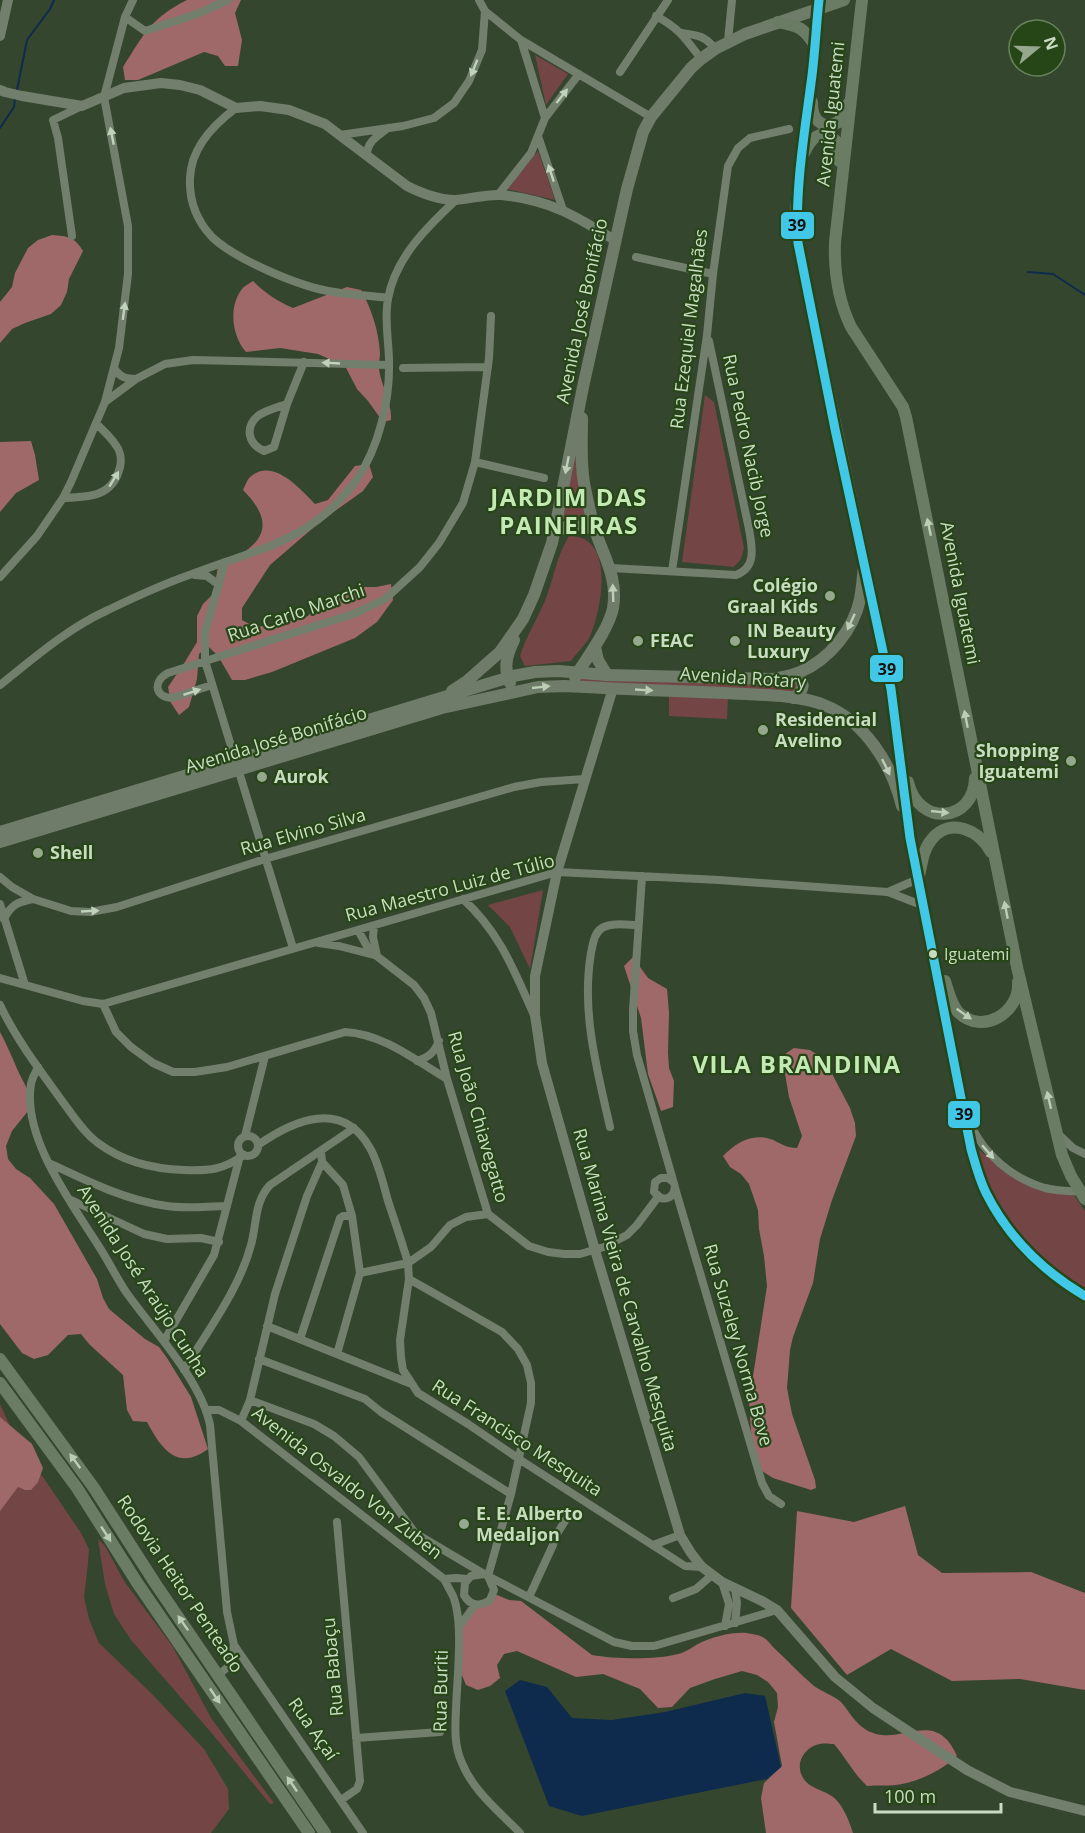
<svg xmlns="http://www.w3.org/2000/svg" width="1085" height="1833" viewBox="0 0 1085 1833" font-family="'Open Sans',sans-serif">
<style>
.green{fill:#734645}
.forest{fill:#9f6969}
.water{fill:#0e2b4e}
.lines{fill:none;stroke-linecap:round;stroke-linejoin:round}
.stream{stroke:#0e2b4e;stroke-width:2}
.minor{stroke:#727f6d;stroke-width:8}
.tertiary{stroke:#727f6d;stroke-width:10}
.secondary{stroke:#6f7c69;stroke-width:12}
.primary{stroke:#6b7c64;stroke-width:12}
.bus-1-casing{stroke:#274618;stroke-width:14}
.bus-1{stroke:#40c8e6;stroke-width:9}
.oneway{fill:#c0d3ba}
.oneway2{fill:#bcceb5}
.oneway3{fill:#bbceb4}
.poi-dot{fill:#95a88e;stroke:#274618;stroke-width:2}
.bus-dot{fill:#c9dcc2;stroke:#274618;stroke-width:2}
.labels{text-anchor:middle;stroke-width:4.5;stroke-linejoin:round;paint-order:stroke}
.bus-label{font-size:16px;fill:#c9dcc2;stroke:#274618;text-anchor:start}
.street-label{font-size:18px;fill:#c9dcc2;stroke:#274618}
.poi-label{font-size:18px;font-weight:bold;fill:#c9dcc2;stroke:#274618;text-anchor:start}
.district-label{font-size:24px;font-weight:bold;letter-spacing:1.5px;fill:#c4e9b5;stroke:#274618}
.line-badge{stroke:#274618;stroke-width:2}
.pale-badge-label{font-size:16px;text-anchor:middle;font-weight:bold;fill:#111}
</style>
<rect width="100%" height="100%" fill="#35462e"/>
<!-- green -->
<path class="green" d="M535,55L568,74L546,105Z
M538,151L555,200L507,189Z
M705,395L714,402L744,548L741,559L734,567L682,562Z
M578,431L588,521L570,518L560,520Z
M569,536C615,535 602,607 591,634C587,644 577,652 571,661L525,666L520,656C526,637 536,621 544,603C554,580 555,559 569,536Z
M583,675L798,679L797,693L577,683Z
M669,695L728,697L727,719L669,716Z
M543,890L530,969L510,927L488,905Z
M979,1150L1004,1171L1074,1195L1085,1211V1288C1027,1253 998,1217 977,1153Z
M0,1404L13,1433L81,1533L89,1549L88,1563L84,1597L89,1619L99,1643L151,1693L204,1749L228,1789L229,1809L211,1833H0Z
M98,1539L105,1546L124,1581L173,1647L211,1718L274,1803L270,1804L215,1737L131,1640L114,1614L105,1584Z"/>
<!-- forest -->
<path class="forest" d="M187,0H241L235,13L242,40L238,66H225L218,56L204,52L138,80H125L123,67C144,34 151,18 187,0Z
M52,235C67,236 75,237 83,251L69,279L67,292L61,305L51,314L25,323L12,329L0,343V302L12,287L15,273L28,248L38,240Z
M253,281C266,294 277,301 293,308L347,287L361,290C372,310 379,332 380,354C380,359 378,364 379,369C381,386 392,401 391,420L383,422L368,401L357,389L345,366L318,354L280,348L246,352C232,336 228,307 242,289C244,286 249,284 253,281Z
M31,441L35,455L39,480L16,493L0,512V442Z
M369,464L373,477L363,491L321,521L270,565L242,608V620L255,627L281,624L308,616L318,604L346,593L361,587H376L391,584L393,600L377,622L355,638L272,672L245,680H232L218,656L208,646L199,654L197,679L189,707L179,715L171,703L168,687L183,665L197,642V616L203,604L213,594L218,567C257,548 282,529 243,490C245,486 247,480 250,477C273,457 300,489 315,504L328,500L355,466Z
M633,957L648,978L667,989L669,1013L668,1053L669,1068L674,1081L673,1107L661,1111L648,1074L641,1018L624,966Z
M0,1032C7,1045 12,1057 18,1071C24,1084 30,1091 32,1106L12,1131L6,1146L8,1159L16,1169L30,1178L54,1204L97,1279L103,1298L109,1309L145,1339L159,1347L167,1358L191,1397L208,1449C177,1472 161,1448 147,1422L133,1421L127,1410L123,1375L89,1344L81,1334L68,1335L48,1355L34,1359L22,1353L0,1324Z
M794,1048L810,1050L821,1057L830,1070L850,1108L855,1123L856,1136L832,1200L820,1239L813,1283L793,1337L790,1350L787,1388L792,1414L815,1480L816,1488L811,1490L773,1478L762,1471L752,1443L749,1402L767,1286L764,1256L759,1229L758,1210L749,1184L741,1174L730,1167L723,1156C736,1143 751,1133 770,1139C775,1140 778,1143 783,1145C787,1147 793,1148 797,1148L802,1136L789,1097L782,1056Z
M0,1417L32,1444L43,1468L38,1482L31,1490H25L18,1487L0,1511Z
M905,1506L918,1555L942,1573L1031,1572L1085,1593V1690L1020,1679L952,1681L891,1649L847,1675L791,1608L797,1511L854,1522Z
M497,1595L509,1600L521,1601L592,1655C615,1659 655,1660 678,1654C686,1652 691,1648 698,1644C712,1637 731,1632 747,1633C752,1634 760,1635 764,1638C768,1640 771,1645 774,1648C787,1660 800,1674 814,1686C822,1692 833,1695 841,1702C849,1711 855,1723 865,1729C898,1751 934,1704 957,1756C943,1770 916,1783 896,1785C887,1786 877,1785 867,1786C854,1774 846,1758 834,1744C830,1744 824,1743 820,1744C806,1746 795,1762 802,1776C809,1791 829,1789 839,1803C845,1811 850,1823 853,1833H766L761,1798L764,1783L782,1766L774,1722L778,1707L777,1693L768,1682L757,1675L742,1671L715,1679L690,1688L672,1707L658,1708L640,1689L603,1674L576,1677L517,1651L504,1654L497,1665L500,1678L490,1686L478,1690L466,1685L461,1673V1619L484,1599Z"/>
<!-- water -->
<path class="water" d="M520,1680L547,1687L572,1718L612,1720L665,1712L745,1693L765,1696L781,1767L767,1779L582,1816L549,1806L505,1691Z"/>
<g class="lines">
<!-- stream -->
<path class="stream" d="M17,90L27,40L50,9L54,0
M0,128L14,107L15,99
M1028,272L1053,274L1085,295"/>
<!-- minor -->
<path class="minor" d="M485,11L521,40L651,117
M656,16C680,29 685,38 701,59
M125,17L145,31L197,14L228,0
M682,33C697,35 706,36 715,49
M728,41L732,0
M620,72L668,0
M236,108C213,125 191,148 190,178C189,200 197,221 212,237C235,259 296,285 328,291C348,295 368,295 388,298
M545,118L579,74
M340,135L403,126L434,118L454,103L469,81L482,50L485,11L479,0
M538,136L563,210
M367,156C366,142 378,136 388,128
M498,195L531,153L545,118L521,40
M72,236L58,138L53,120L82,106
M636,257L713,274
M114,368C120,377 125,379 136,379
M403,368L488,367
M105,402L136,379L165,364L193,360L389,365
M287,404C278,407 267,410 259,415C244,427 248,444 264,451L274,447L287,404L304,362
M475,462L544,478
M63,498C89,497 113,497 120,467C122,459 120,450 115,444C110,436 102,430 96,423
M225,562L205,632V661L293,948
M611,568L736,575C757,567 752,547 749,529L709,341
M672,571L707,335L713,274L728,166L738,148L750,138L789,129
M195,575L207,576L219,585
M0,577L37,536L63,498L71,482L105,402L119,348L128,274V226L104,97L125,17L133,0
M0,685C34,658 68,628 108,610C135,597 163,584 192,574C257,549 314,541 357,479C379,447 390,400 389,362C389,341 384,320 388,299C395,258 427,227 456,200
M212,685L172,698C154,697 153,681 168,673L356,613L385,599L420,567L439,543L463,503L475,462L489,358L491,316
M642,876L633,1010V1031L637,1055L675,1187C674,1195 669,1200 661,1198L654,1192L655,1182L661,1178H668L673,1182
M0,877L12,887L33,899L71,911L90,912L117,907L265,859L514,787L541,782L585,779
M888,892L918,879
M463,899C501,934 513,969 534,1015
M0,904L25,985
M4,919C11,905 17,902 33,899
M374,926L373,937L377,956
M358,930L369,950L414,985L424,998L431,1013L447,1079L488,1214L529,1246L548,1252L564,1254H580L604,1247L627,1235L637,1225L658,1197
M319,943L339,946L374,955
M0,978L83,1001L103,1004L557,872L719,880L888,892L924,906
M103,1004L116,1032L131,1047L153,1063L173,1072H195L227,1067L345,1032C383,1034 415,1060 447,1079
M0,1005C17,1041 42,1073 65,1105C75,1118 84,1133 98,1143C122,1161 154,1169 184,1170C209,1171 223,1170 244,1155
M417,1061C429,1057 434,1053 439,1041
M38,1067C36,1072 32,1078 31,1084C22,1137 71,1202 98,1245C108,1260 116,1277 126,1292C153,1330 201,1380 210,1425L227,1612L234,1645L363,1833
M970,1123C984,1155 1012,1178 1045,1188C1057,1191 1070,1191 1082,1192
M610,1127C597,1069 581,1012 591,953C593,944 594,933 602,928C612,922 627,925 638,925
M1057,1133L1073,1148L1085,1154
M238 1146a10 10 0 1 1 20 0a10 10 0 1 1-20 0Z
M245,1136L265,1056
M258,1145C294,1120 342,1099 370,1148C379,1164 383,1183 388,1201C395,1222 402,1242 408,1263L409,1279L400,1340L401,1358L403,1370L418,1393L468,1424L525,1463L685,1566L702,1567
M322,1162L343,1185L352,1216L360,1273L337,1354
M49,1163C87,1181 125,1200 167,1206C186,1209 208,1206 227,1206
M675,1188L762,1483L769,1496L781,1504
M69,1199L144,1234L167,1239L201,1238L219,1242
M360,1273L408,1263L431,1247L450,1225L466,1217L488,1214
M409,1279L502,1332L518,1349L527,1365L531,1383V1403L511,1494L488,1576
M267,1326L409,1383
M300,1339L340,1218L343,1216H352
M164,1341L214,1255L240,1156
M259,1359L365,1399L381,1412L511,1494
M184,1370C208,1330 239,1290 251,1245C257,1224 254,1202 270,1185L354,1128
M250,1400L314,1424L334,1436L359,1457L415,1533L484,1574L614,1642L632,1646H654L777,1610
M207,1410H219L241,1421L444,1579C447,1585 450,1590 453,1596C464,1623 457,1678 456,1709C455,1728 454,1746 462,1763C473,1791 500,1812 520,1833
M241,1421L250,1400L275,1294L307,1196L322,1162L321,1151
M337,1522L360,1781L357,1789L341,1800
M653,1545L680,1535
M484,1574L471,1576L465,1583L464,1595C470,1606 480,1607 490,1600L494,1590L488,1576
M444,1579L456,1578L467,1579
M722,1582L729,1604L725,1626
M529,1597L553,1545L555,1537L570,1513
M673,1598L696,1589L712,1575
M735,1623L737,1603L735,1589
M459,1627L475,1605
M218,1675L228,1667L234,1645
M356,1738L440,1732"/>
<!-- tertiary -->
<path class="tertiary" d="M0,36L8,0
M0,90L5,92L22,96L82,106L124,88L161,83L180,85L200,90L236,108L260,106L289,110L325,124L407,186C423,194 438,200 455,200C471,199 486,194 501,195C550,200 576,216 616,241
M613,688L557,872L535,976V1015L542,1063L595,1250L680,1535L691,1553L702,1567L722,1582L762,1601L777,1610L835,1677L873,1708L967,1770L1010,1792L1085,1811"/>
<!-- secondary -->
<path class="secondary" d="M553,533C571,523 577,522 595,530
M595,647L598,660L607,675
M575,677C586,659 609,629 613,608C618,579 605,559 596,533C591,518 588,503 585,488C580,466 582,441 582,418
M510,683C503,668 507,654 514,640
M452,691L467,681L500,652L523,619L534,595L552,543L583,387L627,189L643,132L651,117L691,68L701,59L715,49L745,34L818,9L819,0
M793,698C804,692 807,681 794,674
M0,832L513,676L535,672L558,671L607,675L773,679C782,677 791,676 800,672C829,660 854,629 860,599C862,588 863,577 864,566
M0,842L442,708L538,687L565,686C618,689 671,691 725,693C753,695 798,694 824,705C865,721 892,765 902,806"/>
<!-- primary -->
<path class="primary" d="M844,0L818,9L812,80L802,148L796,211L798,243L802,266L891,689L910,838L971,1149C975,1163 979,1179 986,1193C1008,1237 1043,1271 1085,1296
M862,0L835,242C834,270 838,300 851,327L903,407L906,417L1017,967L1062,1155L1071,1176L1085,1199
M778,22C798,26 804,27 815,46
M812,102C812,114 815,123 828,126L839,122L848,104
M804,153C811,139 819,128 835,140L839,161
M908,782C918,827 974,823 975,778
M919,876C922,863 923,849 932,839C950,817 980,830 991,852
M945,981C948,991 951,1004 958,1012C982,1036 1020,1013 1018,982
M0,1359L94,1488L155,1583L325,1833
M0,1383L77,1488L138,1584L309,1833"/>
<!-- bus-1 casing -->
<g class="bus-1-casing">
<path id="bus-1" d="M819,0C816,27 815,55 811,83C804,136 795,189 798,243L835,429L891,689L910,838L971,1149C975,1163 979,1179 986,1193C1008,1237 1043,1271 1085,1296"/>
</g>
<!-- bus-1 -->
<use href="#bus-1" class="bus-1"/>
</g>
<!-- one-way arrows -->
<defs><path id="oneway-solid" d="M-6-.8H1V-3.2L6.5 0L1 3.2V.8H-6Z" transform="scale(1.5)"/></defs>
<g class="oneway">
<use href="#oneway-solid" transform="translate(474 68) rotate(112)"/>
<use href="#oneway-solid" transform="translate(562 96) rotate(-52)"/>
<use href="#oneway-solid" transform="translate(112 136) rotate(-101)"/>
<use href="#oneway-solid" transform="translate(551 173) rotate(-108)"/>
<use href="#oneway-solid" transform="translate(124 311) rotate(-82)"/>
<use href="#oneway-solid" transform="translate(331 363) rotate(-177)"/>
<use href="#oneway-solid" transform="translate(114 479) rotate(-59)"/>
<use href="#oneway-solid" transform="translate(192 692) rotate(-18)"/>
<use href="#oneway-solid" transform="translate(90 911) rotate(-3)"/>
<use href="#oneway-solid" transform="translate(988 1152) rotate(49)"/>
</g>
<g class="oneway2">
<use href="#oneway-solid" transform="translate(567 465) rotate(101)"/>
<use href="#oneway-solid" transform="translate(613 593) rotate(-92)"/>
<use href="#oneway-solid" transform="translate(851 622) rotate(115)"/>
<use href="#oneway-solid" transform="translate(541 687) rotate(-6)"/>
<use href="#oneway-solid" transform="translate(644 690) rotate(3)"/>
<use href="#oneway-solid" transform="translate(886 767) rotate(64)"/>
</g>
<g class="oneway3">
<use href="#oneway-solid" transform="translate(929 527) rotate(-102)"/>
<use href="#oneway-solid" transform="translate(966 719) rotate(-101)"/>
<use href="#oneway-solid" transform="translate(940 812) rotate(6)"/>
<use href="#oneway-solid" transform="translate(1006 910) rotate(-101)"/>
<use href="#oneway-solid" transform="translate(964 1014) rotate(35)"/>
<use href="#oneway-solid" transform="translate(1049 1100) rotate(-103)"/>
<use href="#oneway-solid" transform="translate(75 1461) rotate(-126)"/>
<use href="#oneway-solid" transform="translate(106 1534) rotate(57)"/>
<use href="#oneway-solid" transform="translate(183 1623) rotate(-125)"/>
<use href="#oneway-solid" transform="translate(215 1696) rotate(56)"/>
<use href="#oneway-solid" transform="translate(292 1784) rotate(-124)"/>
</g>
<!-- markers -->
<g class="poi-dot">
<circle cx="830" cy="596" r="6"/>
<circle cx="638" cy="641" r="6"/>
<circle cx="735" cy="641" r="6"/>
<circle cx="763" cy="730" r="6"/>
<circle cx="1071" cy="761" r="6"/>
<circle cx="262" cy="777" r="6"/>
<circle cx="38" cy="853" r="6"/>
<circle cx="464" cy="1524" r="6"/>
</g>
<circle class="bus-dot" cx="933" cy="954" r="5"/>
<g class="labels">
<!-- bus labels -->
<g class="bus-label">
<text x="944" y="960">Iguatemi</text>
</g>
<!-- street labels -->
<g class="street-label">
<text transform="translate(831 114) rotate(-84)" y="6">Avenida Iguatemi</text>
<text transform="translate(582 311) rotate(-78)" y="6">Avenida José Bonifácio</text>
<text transform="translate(689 329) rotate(-83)" y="6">Rua Ezequiel Magalhães</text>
<text transform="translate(748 446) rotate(78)" y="6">Rua Pedro Nacib Jorge</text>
<text transform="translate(960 593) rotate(79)" y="6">Avenida Iguatemi</text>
<text transform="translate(296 613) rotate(-19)" y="6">Rua Carlo Marchi</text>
<text transform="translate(743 678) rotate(4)" y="6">Avenida Rotary</text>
<text transform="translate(276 740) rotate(-17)" y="6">Avenida José Bonifácio</text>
<text transform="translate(303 832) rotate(-16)" y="6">Rua Elvino Silva</text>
<text transform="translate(450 888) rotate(-15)" y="6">Rua Maestro Luiz de Túlio</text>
<text transform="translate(478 1117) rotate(74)" y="6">Rua João Chiavegatto</text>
<text transform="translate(143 1281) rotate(57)" y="6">Avenida José Araújo Cunha</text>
<text transform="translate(625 1290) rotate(74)" y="6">Rua Marina Vieira de Carvalho Mesquita</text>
<text transform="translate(738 1345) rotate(74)" y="6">Rua Suzeley Norma Bove</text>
<text transform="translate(517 1438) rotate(33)" y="6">Rua Francisco Mesquita</text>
<text transform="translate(347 1483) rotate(38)" y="6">Avenida Osvaldo Von Zuben</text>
<text transform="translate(180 1584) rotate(56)" y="6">Rodovia Heitor Penteado</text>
<text transform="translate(333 1667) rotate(-95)" y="6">Rua Babaçu</text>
<text transform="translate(441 1691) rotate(-89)" y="6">Rua Buriti</text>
<text transform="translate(313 1729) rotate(55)" y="6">Rua Açaí</text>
</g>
<!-- poi labels -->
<g class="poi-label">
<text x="818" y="592" text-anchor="end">Colégio<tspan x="818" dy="21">Graal Kids</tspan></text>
<text x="747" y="637">IN Beauty<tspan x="747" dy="21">Luxury</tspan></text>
<text x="650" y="647">FEAC</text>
<text x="775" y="726">Residencial<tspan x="775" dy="21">Avelino</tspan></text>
<text x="1059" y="757" text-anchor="end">Shopping<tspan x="1059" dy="21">Iguatemi</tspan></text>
<text x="274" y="783">Aurok</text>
<text x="50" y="859">Shell</text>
<text x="476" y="1520">E. E. Alberto<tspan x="476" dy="21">Medaljon</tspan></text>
</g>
<!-- district labels -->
<g class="district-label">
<text x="569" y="506">JARDIM DAS<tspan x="569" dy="28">PAINEIRAS</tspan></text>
<text x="797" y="1073">VILA BRANDINA</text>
</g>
</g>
<g class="line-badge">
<rect x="780" y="211" width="35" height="29" rx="6" fill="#40c8e6"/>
<rect x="869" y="654" width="35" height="29" rx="6" fill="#40c8e6"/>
<rect x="947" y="1100" width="34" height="29" rx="6" fill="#40c8e6"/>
</g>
<g class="pale-badge-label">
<text x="797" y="231">39</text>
<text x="887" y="675">39</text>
<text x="964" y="1120">39</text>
</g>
<!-- north arrow -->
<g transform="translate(1037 48) rotate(71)"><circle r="28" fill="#274618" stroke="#68825c" stroke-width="1.5"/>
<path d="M0-4.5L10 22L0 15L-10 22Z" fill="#95a88e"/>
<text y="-9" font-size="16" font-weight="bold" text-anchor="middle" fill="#c9dcc2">N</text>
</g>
<!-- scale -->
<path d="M875 1803v9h126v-9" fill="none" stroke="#c9dcc2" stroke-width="3"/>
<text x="884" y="1803" font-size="18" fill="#c9dcc2" stroke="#274618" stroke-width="4.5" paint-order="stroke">100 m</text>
</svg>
